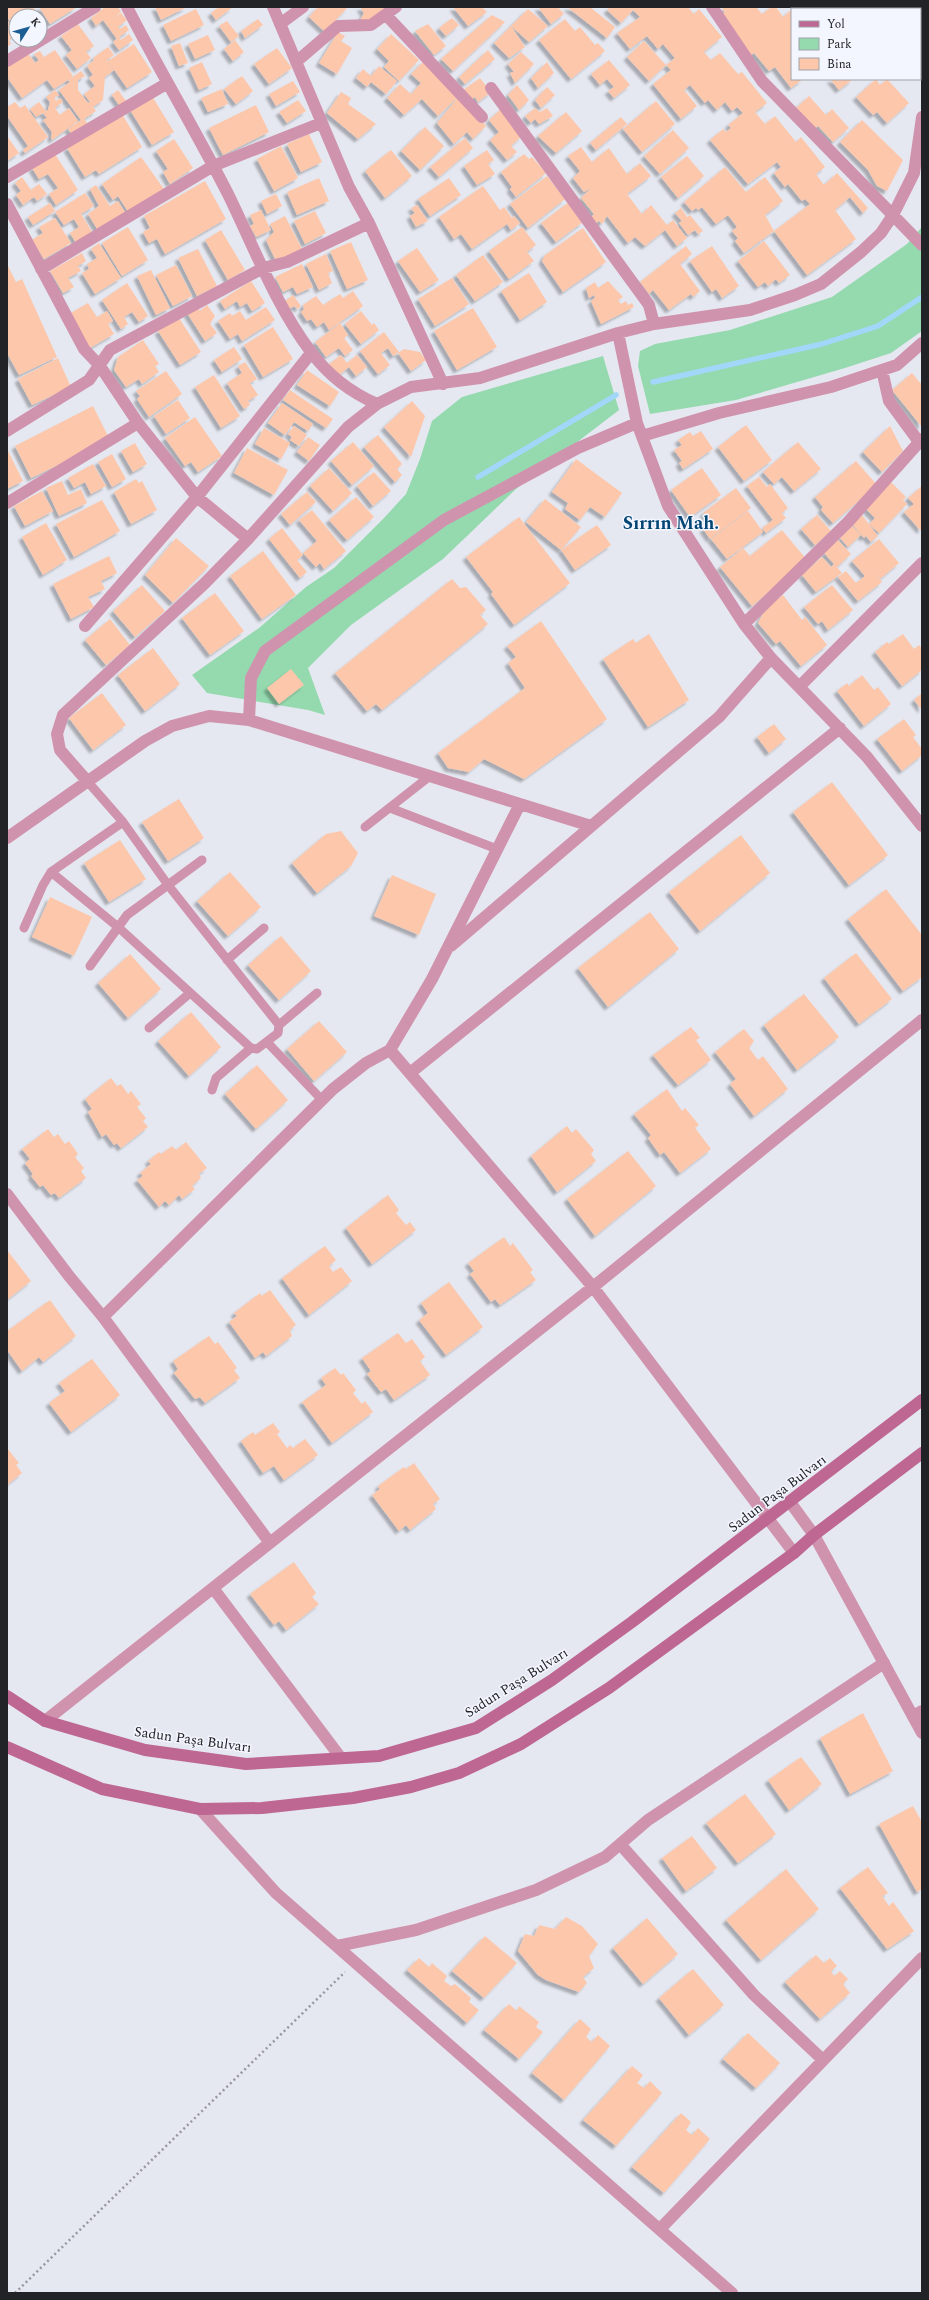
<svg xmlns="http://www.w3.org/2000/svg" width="929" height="2300" viewBox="0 0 929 2300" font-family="Spectral,serif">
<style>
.green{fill:#95d9af}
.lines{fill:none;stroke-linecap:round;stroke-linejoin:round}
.stream{stroke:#a2d7f9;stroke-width:5.5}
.building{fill:#fdc7ab;filter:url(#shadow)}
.path{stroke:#97989f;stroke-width:2.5;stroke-dasharray:2 3;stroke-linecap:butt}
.service{stroke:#d093ae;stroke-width:9}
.minor{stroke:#d093ae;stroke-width:12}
.tertiary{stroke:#d093ae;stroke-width:12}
.secondary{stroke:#be6792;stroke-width:12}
.labels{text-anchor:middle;stroke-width:3;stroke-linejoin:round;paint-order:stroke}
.street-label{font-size:14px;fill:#222326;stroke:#f3f6fe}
.district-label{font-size:18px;font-weight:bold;fill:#024474;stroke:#f3f6fe}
</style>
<defs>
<filter id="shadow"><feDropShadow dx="-3.5" dy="3.5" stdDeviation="1" flood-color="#0004"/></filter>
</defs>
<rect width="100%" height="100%" fill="#e6e8f1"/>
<!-- green -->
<path class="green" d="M922,227V331L891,353L845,368L736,400L650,414L638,366L640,351L655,344L730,330L832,297L907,244Z
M603,356L619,410L516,489L443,559L351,625L308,668L325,715L308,710L207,693L192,675L259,628L306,587L334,568L384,518L406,494L420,459L432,421L462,397Z"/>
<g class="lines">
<!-- stream -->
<path class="stream" d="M653,382L822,344L878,326L922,297
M478,477L616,395"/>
</g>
<!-- building -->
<path class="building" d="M7,7H33L40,16H16V30L7,17Z
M39,7H77L50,24Z
M105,7H118L121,12L111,19L121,13L127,20L118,27L120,29L126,25L129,30L119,37L121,40L129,34L133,40L119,50L113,42L117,39L103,20L96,26L91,18Z
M155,7H187L161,20Z
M219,7H233L216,20L211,13Z
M318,7H348L325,32L309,17Z
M360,7H389L368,22H359L364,13Z
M453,7H482L487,12L468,26Z
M538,7H558L564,14L551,24Z
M567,7H590L615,27L607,38Z
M610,7H688L694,14L699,9L722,37L704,52L711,60L720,53L738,74L742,72L767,103L755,112L765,124L775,116L796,142L801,137L825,167L816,174L824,185L837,173L868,208L863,213L850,197L835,210L856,239L807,275L774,231L810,204L805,199L802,201L788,184L785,187L774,173L781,167L777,162L748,184L710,140L723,129L726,132L731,128L728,125L743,113L737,107L732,111L725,102L717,110L708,100L705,103L690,85L684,90L697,106L681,119L653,84L671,70L666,65L675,58L663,44L658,49L647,36L630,49L617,33L640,17L633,10L621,23L607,10Z
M721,7H756L762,14L771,7H776L783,17L792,9V79H803L791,88L775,67L769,71L754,53L751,55L734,33L736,32L722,14L725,12Z
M840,7H868L869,9H838Z
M874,7H897L894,9H876Z
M196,9L204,25L171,41L163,25Z
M528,9L548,26L529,42L511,26L525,47L509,58L494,43Z
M492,15L505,22L453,71L441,59Z
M40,16L46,25L40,30Z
M452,18L459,25L446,36L439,28Z
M258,19L263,25L245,38L241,31Z
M565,19L575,31L580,27L595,45L598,43L605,51L571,79L539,40Z
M7,20L16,33L9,40L11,44L7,47Z
M227,21L239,36L231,42L219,26Z
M78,24L94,46L86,52L91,58L77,69L66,55L72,50L61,36Z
M428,24L446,46L434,55L415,31Z
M338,32L345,36L341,41L352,48L337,74L319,63Z
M391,34L419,60L399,81L384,67L389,61L377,49Z
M208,35L215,50L195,59L188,44Z
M235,40L244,52L233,61L224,49Z
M644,41L666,65L649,81L627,57Z
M180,43L188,63L179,66L171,46Z
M134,44L152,72L127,88L108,61Z
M108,47L114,55L107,60L114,70L105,77L103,100L93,107L96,111L84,119L88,124L73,136L68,129L81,120L59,90L70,82L68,80L54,89L47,80L22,98L7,77V66L27,52L35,63L39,60L34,54L40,51L44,57L55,50L73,76L70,79L81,71L85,76L78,80V90L88,103L90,102L84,94L95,86L89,78L93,75L87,66L94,60L93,58Z
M277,48L292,68L269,84L254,64Z
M488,50L495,59L465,84L459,77Z
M521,52L534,64L515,83L510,73L514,72L508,64Z
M609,60L630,85L614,98L608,91L614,87L607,79L600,85L591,74Z
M424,61L459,96L438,116L422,99L404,115L387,98L400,84L411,94L421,83L411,74Z
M202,62L212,84L199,90L189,68Z
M547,62L554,73L538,88L531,78Z
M379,66L397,81L386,94L371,82L367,87L356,78L363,69L371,76Z
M242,76L253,91L236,104L224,89Z
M480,78L491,92L478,102L475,97L469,101L462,91Z
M830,79H853L839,90Z
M876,79L880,85L887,79L909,103L887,123L877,112L873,115L856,97Z
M293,81L300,92L276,106L269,94Z
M517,85L529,100L519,110L508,95Z
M547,87L555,95L541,108L535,100Z
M222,89L228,104L208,112L201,98Z
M55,90L59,95L54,98L56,101L60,98L63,102L55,108L60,115L69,108L78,121L52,140L51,137L52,132L43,120L47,118L43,113L36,117L30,109L39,102L46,111L48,110L50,102L46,97Z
M118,90L126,101L119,105L112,95Z
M341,92L351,98L348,104L376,124L358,139L327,113Z
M152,96L174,132L152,145L130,110Z
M459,96L486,126L473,139L467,132L454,144L437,123Z
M809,96L826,115L832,109L849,128L833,142L818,126L813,130L794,110Z
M298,100L306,111L287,123L279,112Z
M656,101L675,124L642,152L623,129Z
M15,102L20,108L25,105L48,137L25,153L23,150L28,146L7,116V107Z
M256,105L269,132L223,155L209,128Z
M502,108L522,136L511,146L517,152L507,160L490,140L499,132L489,120Z
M535,108L540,112L547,108L553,116L539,124L535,119L531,123L525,116Z
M566,112L582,131L556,153L538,136Z
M122,114L142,147L99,174L96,170L85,177L67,148Z
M621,117L627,124L596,150L590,143Z
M862,120L903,160L887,191L877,186L868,170L840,142Z
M425,127L444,146L420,170L401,151Z
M673,130L689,148L660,174L644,156Z
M309,134L322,162L301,172L287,144Z
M7,136L19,153L7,161Z
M465,138L473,148L439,177L430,167Z
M174,139L193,168L170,184L163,172L168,169L156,151Z
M281,146L298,178L274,191L257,159Z
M581,147L592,162L609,148L627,174L640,163L651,176L627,194L642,214L651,205L667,225L673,220L687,238L677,246L665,230L645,246L635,237L628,243L607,216L602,224L599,221L596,223L591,217L594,214L581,198L591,188L584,192L573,178L580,171L568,156Z
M391,150L412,176L385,198L365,171Z
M487,150L494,160L488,164L495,174L477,185L464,166Z
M55,154L78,190L56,205L49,194L58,188L48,174L39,179L32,168Z
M524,154L529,159L532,157L546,173L516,197L510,189L512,187L501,172Z
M687,156L704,176L678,198L661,177Z
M141,157L164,189L129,213L118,196L113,200L102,184Z
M725,167L746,192L765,177L783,201L765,215L774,231L744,253L735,241L738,238L732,231L737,227L728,215L716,224L702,207L698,210L696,208L692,211L684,202Z
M547,176L565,199L528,228L510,204Z
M22,177L31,190L39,184L47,194L37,201L34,197L23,205L16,195L21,191L15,183Z
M319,178L329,201L297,215L287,192Z
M449,178L461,195L430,216L418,199Z
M205,181L226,219L165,254L157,239L149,243L143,232L150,228L144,216Z
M96,185L110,206L118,201L126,214L99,232L88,214L99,206L90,189Z
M483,186L500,210L504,207L512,218L514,216L520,223L511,230L507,224L472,249L461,234L454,239L439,217Z
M85,193L94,206L81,214L92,232L76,243L70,233L79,227L74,219L64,225L55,212Z
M276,194L282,206L267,214L261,201Z
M569,202L583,222L556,242L541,223Z
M50,203L55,211L33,225L28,217Z
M417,205L428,221L416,227L410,216L415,213L411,208Z
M681,208L687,217L690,215L703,231L698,234L695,230L688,235L679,223L682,221L675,213Z
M261,210L271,230L256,237L250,226L254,224L250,215Z
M315,211L326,233L305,244L294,221Z
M285,216L302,249L276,261L266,240L274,232L270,224Z
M55,218L71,243L44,259L32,240L43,233L39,227Z
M128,227L148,260L122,276L102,243Z
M522,227L536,245L527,252L534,261L509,279L489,251Z
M583,228L606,262L563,292L542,261L545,255Z
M221,230L245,270L228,280L205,240Z
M764,241L790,275L779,283L776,279L768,286L765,282L758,287L738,261Z
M351,242L368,280L347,289L330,251Z
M99,243L121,278L95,294L82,273L89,269L87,264L97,258L91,249Z
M686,246L692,254L680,264L700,291L693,297L691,294L669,310L653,290L649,294L640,282Z
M712,246L739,286L722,298L716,289L712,292L690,261Z
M417,248L439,280L420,292L398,261Z
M198,249L217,286L197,296L178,258Z
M82,253L86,261L78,266L81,271L68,278L74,287L63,293L50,271Z
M326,254L333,271L328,273L332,283L319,290L306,264Z
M483,255L503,282L475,301L456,275Z
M7,264L16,282L22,279L57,357L19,375L7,353Z
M302,264L313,287L297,294L293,287L283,292L275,277Z
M176,265L192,296L173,306L156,275Z
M151,270L170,308L156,315L137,276Z
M529,273L547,302L520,320L501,291Z
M452,278L469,304L435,326L418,299Z
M251,281L265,303L252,311L247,303L240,307L237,301L225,309L220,301Z
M608,281L623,297L618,300L621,304L626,301L628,305L632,303L634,307L601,324L591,301L595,298L594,295L589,298L586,288L595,282L598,288Z
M127,283L148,316L139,322L132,312L124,317L128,324L121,329L102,300Z
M353,291L363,306L329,330L324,322L317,327L311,319L307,321L301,312L304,309L303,305L316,296L323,305L340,294L343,298Z
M293,295L301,306L297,309L295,306L289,309L284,302Z
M88,303L97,317L107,311L113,321L108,324L114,334L90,348L69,314Z
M207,305L215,316L210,324L217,333L205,341L187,313L197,306L200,311Z
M266,307L275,320L242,341L238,334L230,339L218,321L230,313L232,316L240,311L246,320Z
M473,308L497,347L457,370L434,331Z
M361,311L372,325L374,323L379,330L361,344L345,324Z
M179,318L201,352L180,365L158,331Z
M340,323L348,335L344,338L353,350L345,356L339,348L326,357L315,342Z
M273,327L293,359L263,377L244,345Z
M384,332L399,352L393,356L388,348L381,353L390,365L378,374L360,351Z
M143,340L159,364L155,366L159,372L142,384L139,379L126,387L114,370L118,357Z
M234,347L242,359L222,372L214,360Z
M404,349L420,352L426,360L411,371L398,353Z
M341,355L347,363L357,355L367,367L356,376L349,367L338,376L329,364Z
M58,358L71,387L32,405L18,379Z
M245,362L257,379L250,383L258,395L248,401L250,405L244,409L227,383L242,373L238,366Z
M307,370L339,392L330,406L297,385Z
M166,371L182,394L149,417L137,399L140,396L136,391Z
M912,373L922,385V427L892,390Z
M214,375L240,416L221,428L195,387Z
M290,390L333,419L326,428L283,400Z
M178,400L190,418L166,434L154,416Z
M412,401L425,416L411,457L384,427Z
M282,403L313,424L308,431L294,422L285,435L268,423Z
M93,406L110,440L31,478L15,446Z
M195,417L222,456L198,472L191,462L185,466L165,438Z
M746,425L772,460L744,481L718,447Z
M294,426L307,435L299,446L290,440L292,437L288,434Z
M890,426L903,451L882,472L863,452Z
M264,428L290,443L281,459L255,444Z
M701,431L713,449L683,469L679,463L682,461L674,450L682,445L678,440L690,432L693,436Z
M378,435L402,464L397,469L402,475L395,482L364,447Z
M308,437L320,445L309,461L297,452Z
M353,442L374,466L352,485L331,461Z
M798,442L821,469L794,491L782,477L774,484L763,472Z
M135,443L147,464L133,472L121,451Z
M247,448L288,470L274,495L234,473Z
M7,449L23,481L7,489Z
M112,454L126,479L112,487L98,462Z
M576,459L622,493L605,517L590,507L580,520L565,509L568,503L552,492Z
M856,461L877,485L833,523L821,510L823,507L815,497Z
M93,464L106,486L91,494L85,482L74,488L68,478Z
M329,468L352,493L333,511L310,486Z
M702,468L721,495L690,517L671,490Z
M374,472L391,491L373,506L357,486Z
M759,477L767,487L770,484L788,508L782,513L786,518L766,533L762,528L773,520L747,486Z
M136,479L139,483L142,481L157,510L131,524L114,492Z
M62,481L68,495L81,489L87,503L59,516L46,488Z
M891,482L906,497L903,500L907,504L879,533L869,524L875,518L865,508Z
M922,486V529L920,530L904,512L914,504L908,498Z
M736,488L751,508L710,539L703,529L711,523L703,513Z
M42,491L53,511L25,526L14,506Z
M307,492L316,502L290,525L281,514Z
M356,497L374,517L347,540L329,520Z
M545,499L581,527L561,550L597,525L611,545L575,570L561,550L526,522Z
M102,500L120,531L74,557L56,524Z
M312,510L346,551L324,569L320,563L316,567L303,553L317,541L299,520Z
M748,511L763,532L727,559L711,539Z
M817,515L831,531L815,545L801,529Z
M862,515L878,536L871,542L866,536L864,538L852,524Z
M519,517L570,583L514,625L491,594L493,592L466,557Z
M46,523L67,560L43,575L22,537Z
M852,526L861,535L848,547L840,538Z
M282,528L303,555L297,560L307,572L300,578L269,539Z
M782,530L807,560L752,606L720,567L743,548L750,556Z
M176,538L209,566L173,603L145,575Z
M879,539L899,563L880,579L872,570L882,582L858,601L838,577L846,571L856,583L865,576L852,561Z
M838,540L851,554L837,567L824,553Z
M263,551L296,595L262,619L230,576Z
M109,556L117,573L101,581L105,589L88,597L94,607L71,619L53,584Z
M822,557L831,567L834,564L842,573L816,592L802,575Z
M452,579L460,588L466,587L486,610L480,615L488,624L382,710L376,704L367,711L335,673Z
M142,585L165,611L135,637L113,611Z
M832,585L853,610L828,630L822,621L818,624L804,607Z
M215,593L244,631L210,655L182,618Z
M783,595L802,620L805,617L827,645L801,666L780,641L776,644L758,623L765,609Z
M110,619L130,645L106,665L85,640Z
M541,621L607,719L524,779L484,759L469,772L448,768L438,753L525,688L508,663L516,657L507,646Z
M649,634L689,700L648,727L603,659L633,639L636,643Z
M903,634L914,649L919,645L922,649V670L902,686L875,652L887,642L889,644Z
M153,648L180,684L145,711L118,675Z
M291,669L304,685L279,704L267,688Z
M862,675L874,690L878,687L891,704L864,726L837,691L847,683L849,686Z
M102,693L126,725L93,750L69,718Z
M922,693V710L914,700Z
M904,719L916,735L913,737L922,749V755L902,771L877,739Z
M774,724L786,739L769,753L757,737Z
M832,782L888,855L849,885L793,812Z
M179,799L204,838L168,861L142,822Z
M341,831L358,853L351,866L317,893L292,863L326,834Z
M741,835L770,873L700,931L669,892Z
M120,840L146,879L109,902L84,863Z
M230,872L261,907L228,936L197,901Z
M392,875L436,894L419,935L374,916Z
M886,889L922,935V977L903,991L848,919Z
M50,897L92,917L74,956L32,937Z
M650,912L679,949L608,1007L578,968Z
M281,936L311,971L279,1000L248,965Z
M856,953L892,999L859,1024L824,978Z
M130,954L161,989L128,1018L98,983Z
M804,994L839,1037L797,1070L764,1025Z
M191,1012L221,1047L189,1076L158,1041Z
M319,1021L347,1052L314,1081L287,1049Z
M691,1027L700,1038L696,1040L711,1060L678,1085L653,1055Z
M744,1029L754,1041L749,1048L758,1060L763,1056L788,1089L754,1116L730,1084L736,1079L715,1052Z
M257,1065L288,1100L256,1129L225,1094Z
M111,1078L117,1086L121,1084L128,1094L131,1091L141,1104L137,1107L146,1118L143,1121L148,1127L121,1148L117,1143L114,1145L106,1134L102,1137L88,1112L92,1109L85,1099Z
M667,1089L682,1111L685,1108L699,1125L695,1128L711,1149L680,1173L664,1152L660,1155L648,1138L651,1135L634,1114Z
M567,1126L572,1133L576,1129L594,1150L591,1154L596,1161L557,1192L531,1156Z
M48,1129L54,1137L58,1134L65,1144L69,1141L78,1154L75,1157L84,1168L81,1171L86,1178L59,1198L55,1193L51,1195L43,1185L40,1187L31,1176L33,1174L25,1163L30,1159L22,1149Z
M186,1142L207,1168L199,1174L201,1178L192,1186L195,1189L182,1199L179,1195L169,1205L165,1201L159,1207L137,1180L143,1176L140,1173L151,1164L148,1161L159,1152L161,1154L172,1146L176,1150Z
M628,1151L656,1186L595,1236L567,1199Z
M388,1195L399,1210L396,1213L406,1225L410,1222L416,1230L372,1264L346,1228Z
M504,1237L510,1246L513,1243L533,1270L530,1272L536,1280L500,1305L495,1299L491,1302L470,1274L474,1271L468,1263Z
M325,1246L336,1260L329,1266L333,1272L341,1267L352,1281L309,1315L282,1278Z
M7,1250L31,1281L7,1300Z
M449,1282L483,1327L446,1355L419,1320L428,1313L421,1303Z
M270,1290L296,1325L290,1330L292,1336L266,1356L263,1352L255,1358L229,1322L237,1316L234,1313L260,1293L262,1296Z
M50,1300L76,1336L43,1362L39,1357L22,1371L7,1350V1331Z
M398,1333L406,1343L412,1339L425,1357L420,1361L430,1375L394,1400L386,1389L381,1392L367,1374L371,1371L362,1358Z
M209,1336L215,1344L218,1342L237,1368L234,1370L240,1378L205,1403L200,1397L195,1399L174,1373L178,1369L173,1361Z
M92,1359L120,1395L71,1432L49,1403L65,1391L59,1383Z
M335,1368L341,1375L343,1373L356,1390L353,1393L362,1404L365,1401L373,1412L332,1443L302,1402L326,1385L321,1378Z
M273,1423L280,1432L277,1434L287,1448L290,1445L293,1448L305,1439L318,1455L284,1480L274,1466L263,1473L241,1441L253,1432L255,1435Z
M7,1448L19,1463L16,1465L22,1473L7,1485Z
M414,1463L440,1499L433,1504L436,1509L410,1530L406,1525L399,1531L372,1495L380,1489L378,1486L404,1467L406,1469Z
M294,1562L316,1593L312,1597L319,1604L286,1630L279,1621L274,1625L250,1594Z
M863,1713L893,1771L850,1794L820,1738Z
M801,1757L822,1784L789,1810L768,1780Z
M745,1794L776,1834L738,1863L706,1823Z
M913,1806L922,1822V1889L917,1892L879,1824Z
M692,1836L717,1868L686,1891L662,1858Z
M868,1867L888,1893L882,1896L889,1906L893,1902L914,1931L887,1949L840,1888Z
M786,1869L819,1909L761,1960L726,1920Z
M566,1917L582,1926L598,1944L589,1956L594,1968L583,1977L587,1983L579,1992L546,1980L538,1975L518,1951L525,1934L534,1936L539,1925L555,1929Z
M647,1918L678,1954L643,1984L613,1948Z
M485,1936L517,1963L484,1998L452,1971Z
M816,1955L824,1963L830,1958L837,1966L831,1971L834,1976L840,1971L848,1979L843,1984L850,1993L820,2019L785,1982Z
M419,1958L429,1967L432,1963L447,1976L444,1981L451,1986L455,1984L471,1998L469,2002L479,2010L467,2023L407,1970Z
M693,1969L724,2005L689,2035L659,1998Z
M509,2004L517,2011L519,2006L539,2022L536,2027L543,2032L519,2059L484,2030Z
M580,2019L591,2029L586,2037L592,2042L598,2035L610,2046L564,2100L532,2073Z
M748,2033L780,2063L756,2088L723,2059Z
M632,2066L643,2075L637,2083L644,2088L650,2081L662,2093L616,2146L583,2120Z
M681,2113L691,2122L686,2130L692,2135L698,2128L710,2139L664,2193L632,2167Z"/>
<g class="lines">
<!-- path -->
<path class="path" d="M15,2293L345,1972"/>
<!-- service -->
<path class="service" d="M390,808L497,849
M365,827L430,776
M51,872L118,927L251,1048L257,1049L278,1033L279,1025L168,885L123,822L88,782
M24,928L43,885L51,872L123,822
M227,960L264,928
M90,966L127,915L202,860
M279,1025L317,993
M149,1028L190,993
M267,1042L322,1100
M212,1090L216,1078L251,1048"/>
<!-- minor -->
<path class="minor" d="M127,7C159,70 196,131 228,194C254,247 275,304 311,352C328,375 352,393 377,404
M273,7L349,187L369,223L443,384
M712,7L762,81L922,245
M386,15L482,117
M280,24L303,7
M7,61L95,7
M296,62L338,26L371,25L396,7
M491,88L649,305L654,324
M7,177L166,84
M7,204L84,349L100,366L138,423L197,497L248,539
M41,269L213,166L321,123
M618,333L637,423L668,506L744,624L771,658L867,757L922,826
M882,370L889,401L919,442
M7,431L89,380L110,350L263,268L287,262L369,223
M642,436L719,413L831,387L897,365L922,343
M7,503L138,423
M744,624L848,522L922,439
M85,626L197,497L311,353
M800,686L922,563
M249,720L251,678L265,651L444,520L578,448L637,423
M88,782L60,750L57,734L63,715L205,583L248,539L348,427L377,404L411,387L480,378L618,333L654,324L750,310L795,295L821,284L861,252L881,233L893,215L914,173L922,117
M7,838L145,741L172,726L209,716L249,720L591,826
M451,946L719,717L771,658
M390,1050L593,1287L794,1553
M410,1073L840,728
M7,1194L69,1276L103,1317L270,1543
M103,1317L333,1089L366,1063L390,1050L432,979L520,804
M213,1588L341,1758
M913,1716L922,1711
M45,1721L593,1287L922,1020
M620,1844L754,1995L823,2060
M337,1946L416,1930L536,1890L605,1857L648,1820L884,1663
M660,2229L922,1958"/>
<!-- tertiary -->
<path class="tertiary" d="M790,1502L814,1535L922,1733
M200,1809L276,1893L732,2293"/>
<!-- secondary -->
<path class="secondary" d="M7,1696L45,1721L145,1750L246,1764L379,1756L476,1728L552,1680L632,1622L922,1400
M7,1747L102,1789L200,1809L262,1808L353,1798L411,1787L459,1773L521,1744L609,1688L794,1553L814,1535L922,1453"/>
</g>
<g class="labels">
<!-- street labels -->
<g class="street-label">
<text transform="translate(777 1493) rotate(-37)" y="5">Sadun Paşa Bulvarı</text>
<text transform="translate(516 1682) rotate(-32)" y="5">Sadun Paşa Bulvarı</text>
<text transform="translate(193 1739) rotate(8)" y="5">Sadun Paşa Bulvarı</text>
</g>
<!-- district labels -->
<g class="district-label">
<text x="671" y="529">Sırrın Mah.</text>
</g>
</g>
<!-- border -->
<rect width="929" height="2300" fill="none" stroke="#222326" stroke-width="16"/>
<!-- legend -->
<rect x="791" y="8" width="130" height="72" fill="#f3f6fe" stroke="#9fa2a8"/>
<rect x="799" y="21" width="20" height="6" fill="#be6792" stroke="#9fa2a8"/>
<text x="827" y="28" font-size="12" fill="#222326">Yol</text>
<rect x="799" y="38" width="20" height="12" fill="#95d9af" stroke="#9fa2a8"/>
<text x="827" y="48" font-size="12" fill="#222326">Park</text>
<rect x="799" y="58" width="20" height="12" fill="#fdc7ab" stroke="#9fa2a8"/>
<text x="827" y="68" font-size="12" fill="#222326">Bina</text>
<!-- north arrow -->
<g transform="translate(28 28) rotate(53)"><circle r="19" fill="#f3f6fe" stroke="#9fa2a8"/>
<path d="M0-3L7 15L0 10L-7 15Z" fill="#1c5d93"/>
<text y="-6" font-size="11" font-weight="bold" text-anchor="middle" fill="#222326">K</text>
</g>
</svg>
